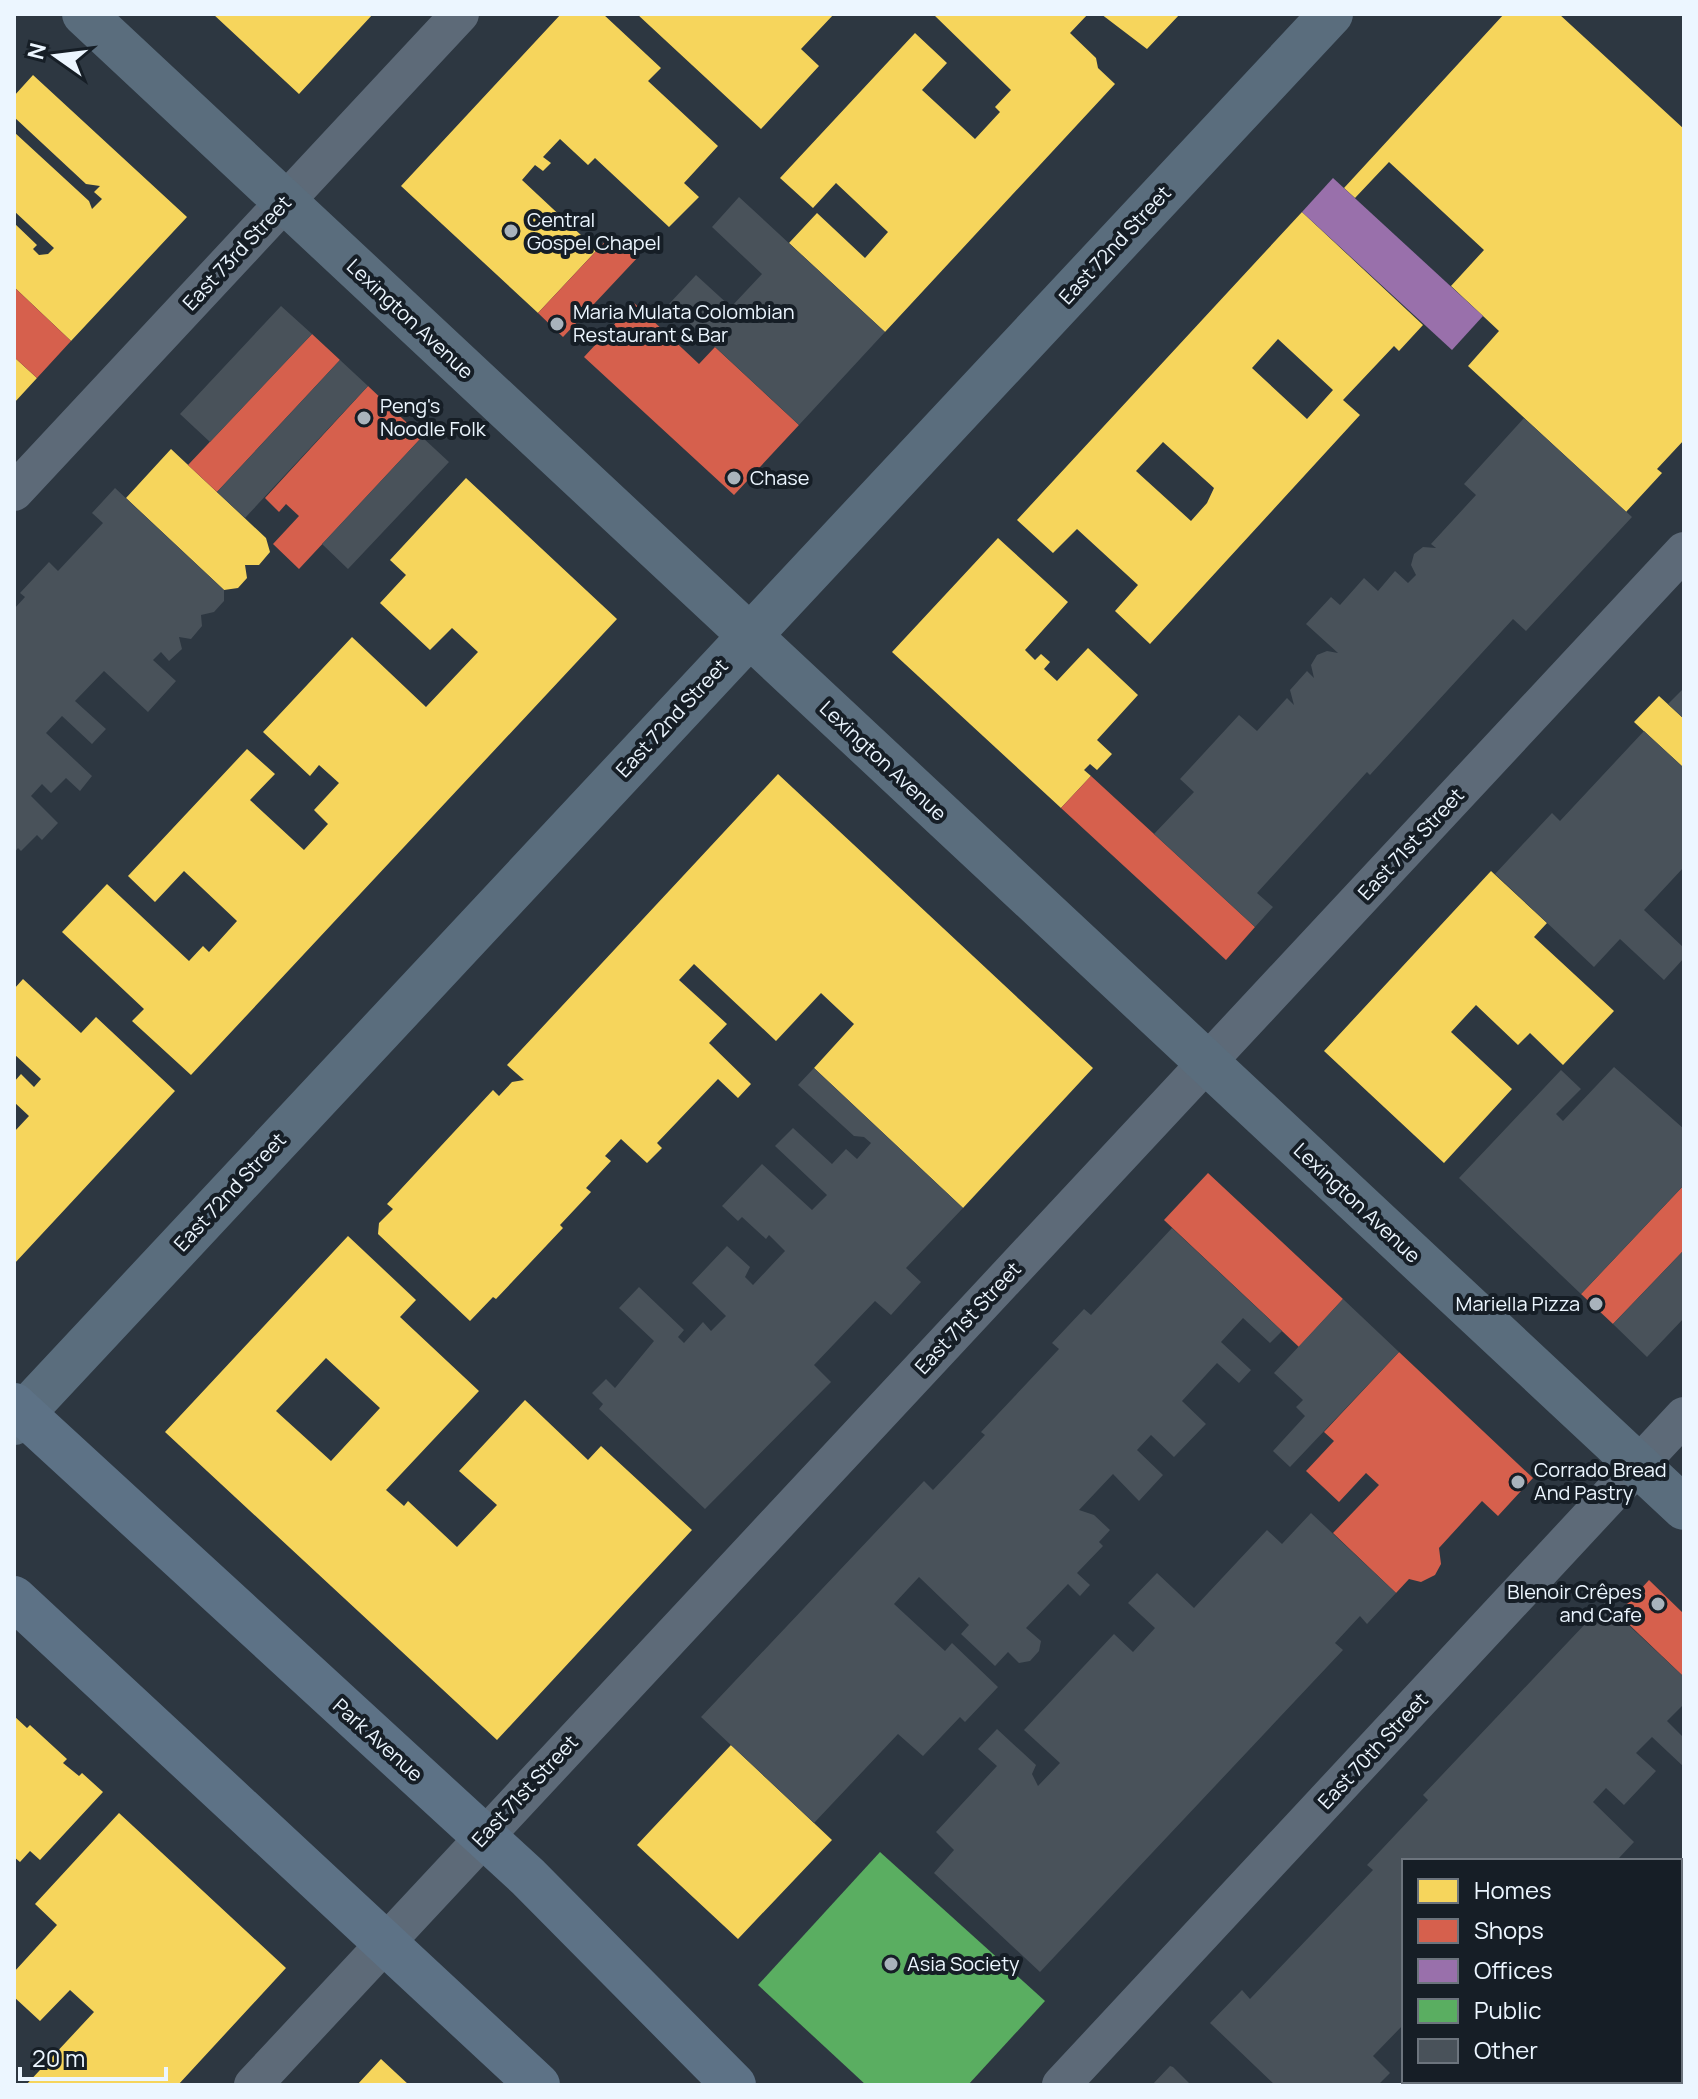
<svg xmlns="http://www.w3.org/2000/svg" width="1698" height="2099" viewBox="0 0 1698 2099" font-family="Manrope,sans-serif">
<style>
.homes{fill:#f6d55c;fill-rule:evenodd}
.shops{fill:#d6604d}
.offices{fill:#9970ab}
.public{fill:#5aae61}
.building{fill:#49525a}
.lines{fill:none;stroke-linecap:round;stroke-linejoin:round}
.minor{stroke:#5d6a78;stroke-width:38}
.secondary{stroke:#5a6d7d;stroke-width:44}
.primary{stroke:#5d7286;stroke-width:44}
.poi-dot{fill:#a9b3bc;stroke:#161e26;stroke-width:3}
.labels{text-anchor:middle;stroke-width:8;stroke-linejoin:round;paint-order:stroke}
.poi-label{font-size:20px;fill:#ecf6ff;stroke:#161e26;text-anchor:start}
.street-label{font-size:20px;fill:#ecf6ff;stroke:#161e26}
</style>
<rect width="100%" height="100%" fill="#2d3741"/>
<!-- homes -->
<path class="homes" d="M213,14H373L299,94Z
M561,14H603L661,68L648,81L718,146L684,183L699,197L669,227L595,158L588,165L560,139L543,157L551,163L543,171L535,165L522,180L597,250L538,313L401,186Z
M637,14H834L801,49L819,66L761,129Z
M933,14H1088L1070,33L1096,58L1098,68L1115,84L885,332L789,243L817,213L865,258L888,232L836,183L813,208L780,178L915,33L947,63L922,90L975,139L1000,112L995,107L1011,90Z
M1101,14H1180L1147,49Z
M1504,14H1559L1684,129V440L1657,469L1662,473L1626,512L1468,366L1499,331L1451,286L1484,250L1389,162L1355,198L1344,188Z
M33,75L187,217L71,341L14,287V223L37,245L33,249L39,255L48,254L54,248L14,211V132L89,201L92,209L102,199L94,192L100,186L86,184L14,117V96Z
M1302,212L1423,325L1399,351L1394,346L1343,400L1360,415L1150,644L1115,611L1138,585L1077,529L1053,553L1017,520ZM1278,339L1333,390L1307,419L1252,368ZM1163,442L1214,488L1207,503L1191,521L1136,471Z
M14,357L37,378L14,403Z
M171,449L266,538L270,552L259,565H245L247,578L238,588L224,590L126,498Z
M466,478L617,619L191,1075L132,1021L144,1009L62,932L107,884L189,961L203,946L209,952L237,921L184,871L155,902L128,876L247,749L275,774L250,800L304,850L328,824L314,810L339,783L319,765L310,776L263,732L352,637L426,707L478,652L452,628L430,650L380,603L406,575L390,560Z
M998,538L1068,602L1025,650L1035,660L1041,654L1050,662L1044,669L1057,681L1088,648L1138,695L1097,740L1112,754L1097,770L1090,764L1084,770L1091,776L1061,808L892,652Z
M1659,696L1684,719V768L1634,722Z
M778,774L1093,1068L963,1208L814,1068L854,1024L821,993L776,1041L694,964L679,980L727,1024L709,1043L751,1084L738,1098L718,1079L657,1143L662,1148L647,1163L621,1139L605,1156L611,1161L586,1188L591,1192L560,1225L563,1228L496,1299L493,1297L470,1321L378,1234L379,1223L393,1209L387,1204L493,1090L499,1096L512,1082L524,1080L507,1065Z
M1491,871L1547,923L1534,937L1614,1011L1563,1065L1530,1033L1518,1045L1476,1005L1451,1032L1512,1089L1444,1163L1324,1051Z
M23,979L81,1033L96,1017L175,1091L14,1264V1132L29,1116L14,1102V1082L21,1074L34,1087L41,1079L14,1054V989Z
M348,1236L416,1300L400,1317L479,1391L386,1490L404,1506L408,1501L457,1547L497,1505L459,1471L525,1400L588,1460L601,1446L692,1530L497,1740L165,1432ZM326,1358L380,1408L331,1461L276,1411Z
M14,1716L27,1728L30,1725L67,1759L63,1763L79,1776L82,1773L103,1792L40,1860L30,1851L20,1862L14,1857Z
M731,1745L832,1840L738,1939L637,1845Z
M119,1813L286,1968L178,2085H26L94,2012L70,1990L40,2021L14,1997V1972L57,1925L35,1904Z
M381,2059L409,2085H357Z"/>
<!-- shops -->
<path class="shops" d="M613,233L639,256L563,337L538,313Z
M14,287L71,341L37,378L14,357Z
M634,303L699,364L715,347L799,425L734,495L584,357Z
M312,334L340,360L217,492L188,465Z
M368,386L422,437L299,569L273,544L299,516L286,504L279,512L265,498Z
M1091,776L1255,927L1226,960L1061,808Z
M1208,1173L1343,1299L1299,1347L1164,1220Z
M1684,1185V1250L1613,1324L1581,1294Z
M1399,1352L1533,1478L1498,1516L1482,1501L1439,1548L1441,1564L1435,1575L1421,1582L1409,1579L1396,1593L1333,1533L1379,1485L1366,1473L1339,1502L1306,1471L1334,1441L1324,1432Z
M1649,1580L1684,1614V1677L1618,1614Z"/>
<!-- offices -->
<path class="offices" d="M1333,178L1483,316L1452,350L1302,212Z"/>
<!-- public -->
<path class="public" d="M880,1852L1045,2001L968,2085H866L758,1985Z"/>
<!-- building -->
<path class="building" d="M739,197L885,332L799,425L669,304L696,275L731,307L762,274L712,227Z
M281,306L312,334L210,442L180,414Z
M340,360L368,386L245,518L217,492Z
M1524,418L1632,517L1526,631L1513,619L1370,775L1367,772L1257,893L1273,907L1255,927L1154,834L1194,792L1180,779L1239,715L1257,731L1287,698L1294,705L1290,690L1307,671L1314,678L1311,665L1317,655L1327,651L1338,653L1306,624L1331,597L1340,605L1364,578L1378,591L1395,571L1408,583L1416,575L1411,565L1414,554L1423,547L1436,548L1431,544L1476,495L1464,484Z
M422,437L449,462L348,569L322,544Z
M115,488L224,590V601L214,612L201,615L202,626L191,639L179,637L182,649L169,661L161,652L153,660L176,681L148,712L104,671L75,701L106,729L92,744L62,716L46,733L92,776L80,791L66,778L51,793L42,784L31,796L58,823L42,840L37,835L21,851L18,848L14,853V609L25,597L20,593L49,562L58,571L103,523L92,513Z
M1684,688V719L1668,704Z
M1644,731L1684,768V867L1644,910L1684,948V958L1664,980L1620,939L1594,967L1495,874L1552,813L1560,821Z
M1614,1067L1684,1129V1185L1581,1294L1459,1178L1561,1070L1581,1089L1556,1114L1563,1121Z
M814,1068L963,1208L906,1268L921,1282L891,1315L875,1301L814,1365L831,1382L705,1509L599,1409L603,1404L592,1393L606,1379L615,1388L654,1341L619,1308L639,1287L684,1330L678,1337L684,1343L703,1322L711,1331L726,1316L692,1283L727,1246L750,1267L745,1277L753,1285L785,1251L769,1235L766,1239L742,1217L738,1221L722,1206L762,1164L812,1210L827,1195L775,1146L793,1128L832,1164L846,1149L857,1159L871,1143L864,1137L854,1136L798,1085Z
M1172,1228L1282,1331L1270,1343L1243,1318L1221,1342L1251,1370L1239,1383L1217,1363L1182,1401L1206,1424L1174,1457L1151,1435L1137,1450L1163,1475L1139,1501L1113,1474L1079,1510L1094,1515L1110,1530L1099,1542L1103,1546L1077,1573L1090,1585L1080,1596L1068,1584L1026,1628L1041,1641L1039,1651L1030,1661L1019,1663L1008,1652L995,1666L961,1634L969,1625L919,1577L894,1604L945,1651L952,1643L998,1687L965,1722L960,1717L923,1756L898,1734L814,1823L701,1717L924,1481L933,1490L985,1435L981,1432L1059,1349L1052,1343L1084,1309L1091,1315Z
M1684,1250V1318L1647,1357L1613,1324Z
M1343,1299L1399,1352L1290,1467L1273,1451L1305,1416L1296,1407L1303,1400L1274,1373Z
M1311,1513L1396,1593L1367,1624L1360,1616L1335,1643L1343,1650L1040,1972L934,1873L954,1850L936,1832L997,1766L978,1749L997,1729L1036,1765L1032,1774L1038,1786L1060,1763L1024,1730L1114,1634L1133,1652L1155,1628L1128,1603L1157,1573L1194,1608L1267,1530L1282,1544Z
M1605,1603L1684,1677V1704L1667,1721L1684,1738V1767L1652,1737L1636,1753L1656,1771L1624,1805L1606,1788L1593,1802L1634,1842L1619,1858L1622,1861H1404V2024L1373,2056L1390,2073L1378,2085H1275L1210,2023L1242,1990L1250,1999L1373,1870L1367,1865L1428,1800L1423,1795Z
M1680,1916L1684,1920V1947L1680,1948Z
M1684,1966V2085H1536L1531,2081H1680V1970Z
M1170,2066L1173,2067L1191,2085H1152Z
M1467,2081H1500L1505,2085H1471Z"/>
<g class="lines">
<!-- minor -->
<path class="minor" d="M14,492L460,14
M253,2085L1684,551
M1061,2085L1684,1416"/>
<!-- secondary -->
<path class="secondary" d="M84,14L1684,1508
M14,1423L1331,14"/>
<!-- primary -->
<path class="primary" d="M14,1405L528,1877L734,2085
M14,1598L538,2085"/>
</g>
<!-- markers -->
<g class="poi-dot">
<circle cx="511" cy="231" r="8"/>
<circle cx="557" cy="324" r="8"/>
<circle cx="364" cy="418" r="8"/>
<circle cx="734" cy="478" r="8"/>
<circle cx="1596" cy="1304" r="8"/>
<circle cx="1518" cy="1482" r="8"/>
<circle cx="1658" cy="1604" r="8"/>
<circle cx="891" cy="1964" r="8"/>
</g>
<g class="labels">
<!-- poi labels -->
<g class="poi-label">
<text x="527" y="227">Central<tspan x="527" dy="23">Gospel Chapel</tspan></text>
<text x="573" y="319">Maria Mulata Colombian<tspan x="573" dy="23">Restaurant &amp; Bar</tspan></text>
<text x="380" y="413">Peng's<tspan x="380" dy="23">Noodle Folk</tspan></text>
<text x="750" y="485">Chase</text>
<text x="1580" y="1311" text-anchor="end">Mariella Pizza</text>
<text x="1534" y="1477">Corrado Bread<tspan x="1534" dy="23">And Pastry</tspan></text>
<text x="1642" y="1599" text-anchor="end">Blenoir Crêpes<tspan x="1642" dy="23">and Cafe</tspan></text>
<text x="907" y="1971">Asia Society</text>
</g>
<!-- street labels -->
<g class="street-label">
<text transform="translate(1115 245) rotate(-47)" y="7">East 72nd Street</text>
<text transform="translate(237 253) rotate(-47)" y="7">East 73rd Street</text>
<text transform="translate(410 319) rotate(43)" y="7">Lexington Avenue</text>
<text transform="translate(672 718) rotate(-47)" y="7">East 72nd Street</text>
<text transform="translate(883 761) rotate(43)" y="7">Lexington Avenue</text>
<text transform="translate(1411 844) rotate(-47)" y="7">East 71st Street</text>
<text transform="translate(230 1192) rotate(-47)" y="7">East 72nd Street</text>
<text transform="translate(1357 1203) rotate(43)" y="7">Lexington Avenue</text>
<text transform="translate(968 1318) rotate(-47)" y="7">East 71st Street</text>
<text transform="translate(378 1740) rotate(42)" y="7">Park Avenue</text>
<text transform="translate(1373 1751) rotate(-47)" y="7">East 70th Street</text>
<text transform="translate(525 1791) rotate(-47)" y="7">East 71st Street</text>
</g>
</g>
<!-- border -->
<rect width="1698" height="2099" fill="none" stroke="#ecf6ff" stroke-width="32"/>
<!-- legend -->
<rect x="1402" y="1859" width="280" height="224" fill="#161e26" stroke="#6c747d" stroke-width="2"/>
<rect x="1418" y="1879" width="40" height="24" fill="#f6d55c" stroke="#6c747d" stroke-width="2"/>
<text x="1474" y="1899" font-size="24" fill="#ecf6ff">Homes</text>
<rect x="1418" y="1919" width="40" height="24" fill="#d6604d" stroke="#6c747d" stroke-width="2"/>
<text x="1474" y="1939" font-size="24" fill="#ecf6ff">Shops</text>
<rect x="1418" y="1959" width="40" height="24" fill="#9970ab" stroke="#6c747d" stroke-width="2"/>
<text x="1474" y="1979" font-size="24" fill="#ecf6ff">Offices</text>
<rect x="1418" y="1999" width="40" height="24" fill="#5aae61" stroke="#6c747d" stroke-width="2"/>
<text x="1474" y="2019" font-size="24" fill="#ecf6ff">Public</text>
<rect x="1418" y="2039" width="40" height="24" fill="#49525a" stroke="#6c747d" stroke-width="2"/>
<text x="1474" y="2059" font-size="24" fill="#ecf6ff">Other</text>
<!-- north arrow -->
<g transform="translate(56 56) rotate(284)" stroke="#161e26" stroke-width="6" paint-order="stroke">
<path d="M0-6L14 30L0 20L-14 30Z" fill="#ecf6ff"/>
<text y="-12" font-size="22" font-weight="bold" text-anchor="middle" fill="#ecf6ff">N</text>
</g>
<!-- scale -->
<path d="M20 2067v12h146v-12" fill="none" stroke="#ecf6ff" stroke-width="4"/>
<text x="32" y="2067" font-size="24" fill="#ecf6ff" stroke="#161e26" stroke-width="6" paint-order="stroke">20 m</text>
</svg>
